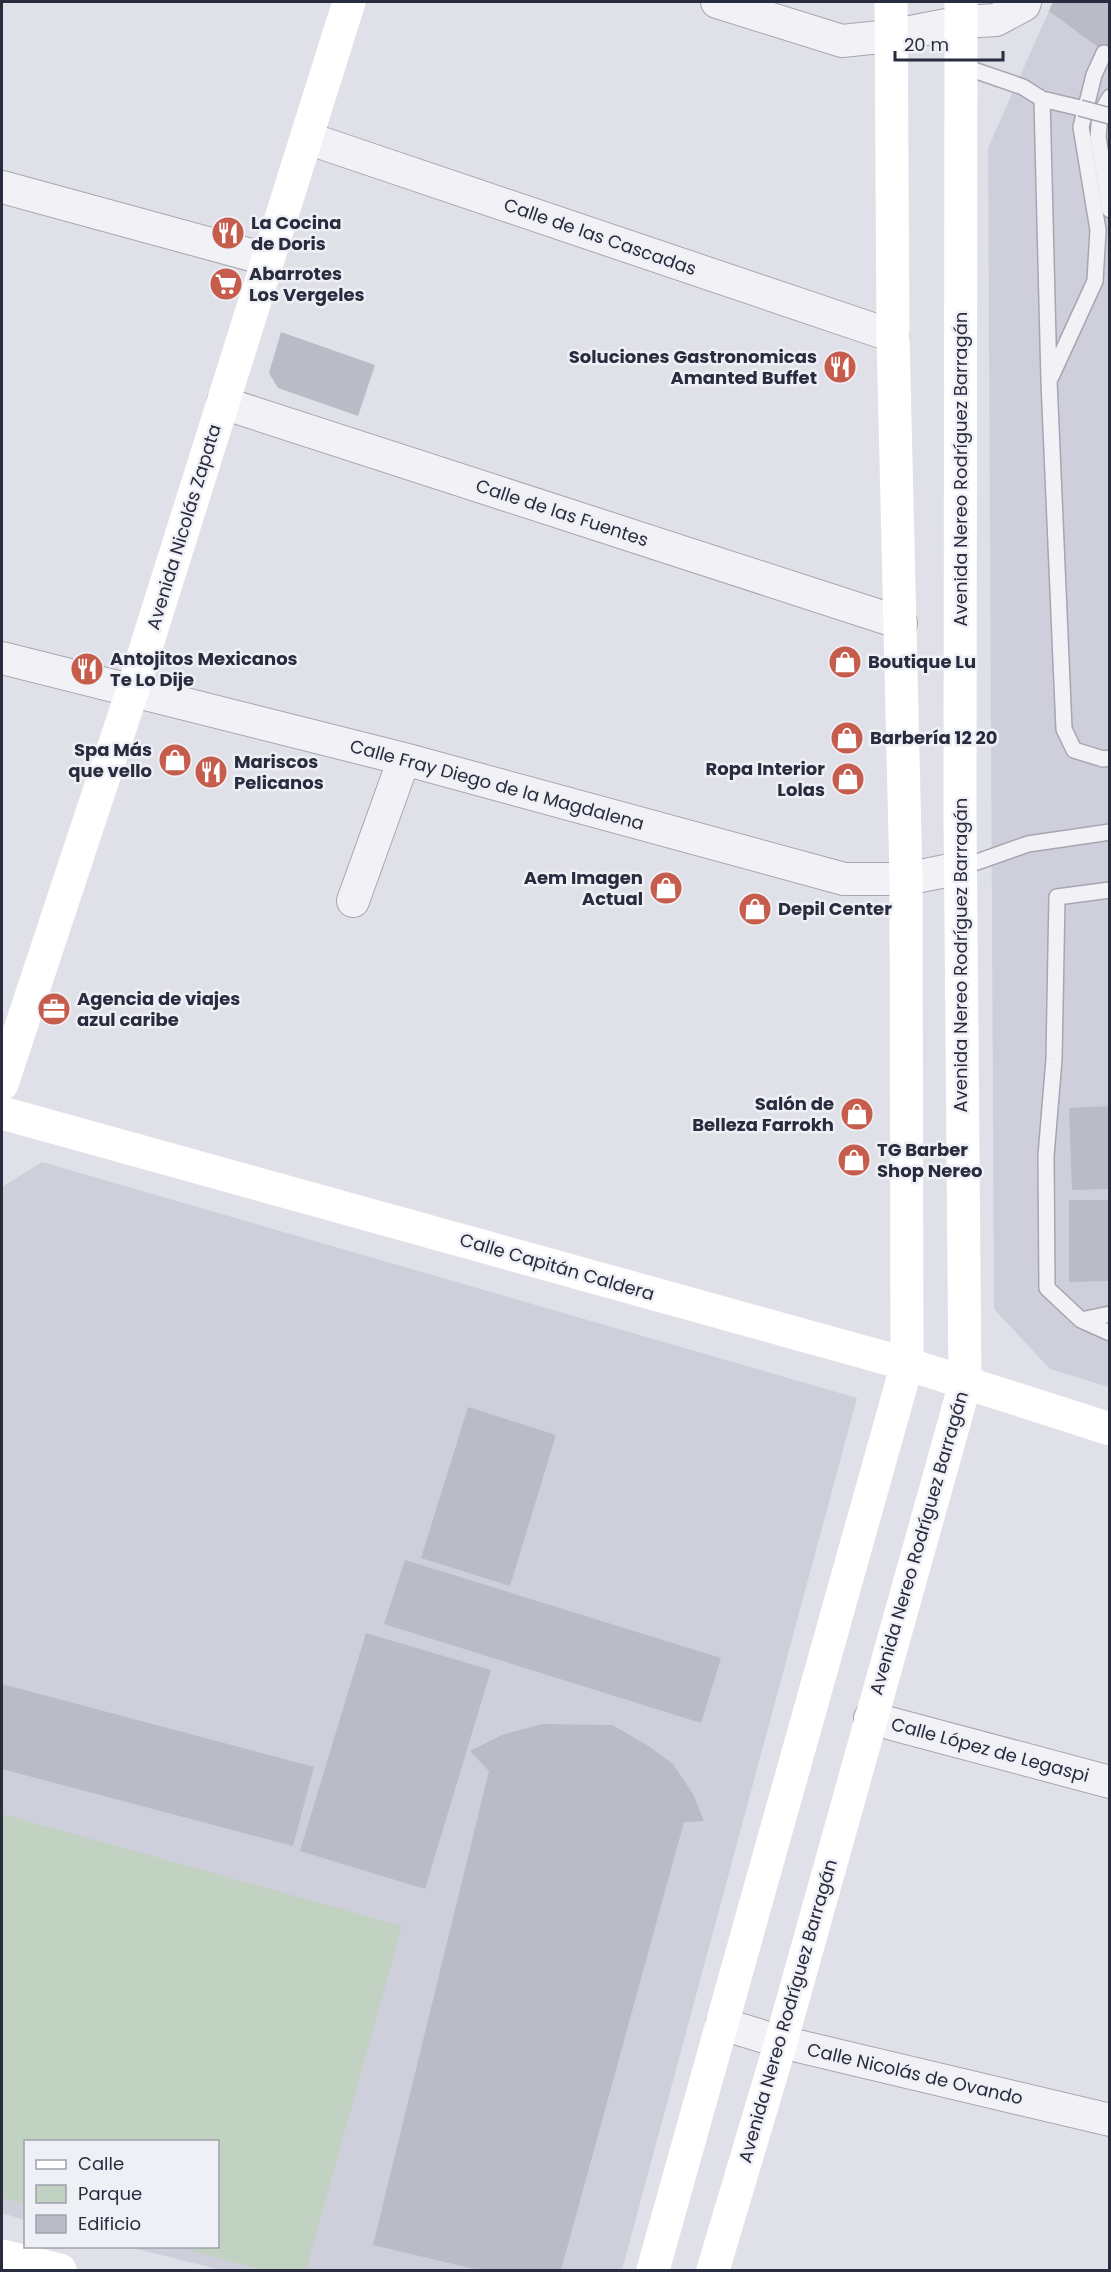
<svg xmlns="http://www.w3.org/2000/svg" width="1111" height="2272" viewBox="0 0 1111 2272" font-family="Poppins,sans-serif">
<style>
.built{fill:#cecfda}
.green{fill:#c1d1c2}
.building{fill:#babbc7}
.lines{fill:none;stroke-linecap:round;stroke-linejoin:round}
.lane-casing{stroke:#a5a6b2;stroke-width:18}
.street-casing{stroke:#a5a6b2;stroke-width:34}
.lane{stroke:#f2f2f6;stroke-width:15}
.street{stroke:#f2f2f6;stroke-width:32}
.secondary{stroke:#fff;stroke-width:33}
.lane-bridge-casing{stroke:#a5a6b2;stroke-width:18;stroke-linecap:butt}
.lane-bridge{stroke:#f2f2f6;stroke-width:15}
.labels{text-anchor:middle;stroke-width:5;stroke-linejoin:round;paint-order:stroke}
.poi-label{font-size:18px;font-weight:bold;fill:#292b3e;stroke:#eff0f5;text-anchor:start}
.street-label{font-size:18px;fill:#292b3e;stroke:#eff0f5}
</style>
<rect width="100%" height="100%" fill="#e0e0e8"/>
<!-- built -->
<path class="built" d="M1053,2H1109V1387L1050,1369L994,1309L988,148Z
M42,1162L857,1398L622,2270H221L129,2247L218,2246V2142H26L25,2220L2,2213V1187Z"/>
<!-- green -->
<path class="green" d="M2,1814L402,1926L306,2270H262L177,2247L218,2246V2142H26L25,2204L2,2198Z"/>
<!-- building -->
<path class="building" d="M1053,2H1110V56L1049,11Z
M281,332L375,365L358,416L278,388L269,373Z
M1110,1106V1189L1072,1190L1069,1108Z
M1069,1200H1110V1281L1069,1282Z
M468,1407L556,1435L510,1586L421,1558Z
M405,1560L721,1658L701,1723L384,1624Z
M366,1633L491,1670L425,1889L300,1851Z
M2,1684L314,1767L293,1846L2,1769Z
M542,1724L612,1725L647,1745L673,1764L693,1794L704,1821L684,1822L561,2270H479L373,2245L489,1771L470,1751L502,1735Z"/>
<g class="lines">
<!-- lane casing -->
<g class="lane-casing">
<path id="lane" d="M962,66L1023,87L1042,99L1080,108
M1110,97L1100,114L1098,137L1110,210
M1042,99L1049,381L1064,729L1074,750L1103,759L1110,758
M1051,377L1095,281L1098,230L1081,127L1094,75L1104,53
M960,868L1028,844L1110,832
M1110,890L1057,897L1054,1059L1046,1156L1047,1288L1081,1320L1110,1314
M1081,1320L1110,1333"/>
</g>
<!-- street casing -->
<g class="street-casing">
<path id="street" d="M717,2L842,41L890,36L962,22L996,20L1024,5L1025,2
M307,138L893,336
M2,187L266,259
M223,403L901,623
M2,658L404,759L844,879H906L960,868
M353,901L404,759
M870,1718L1110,1782
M722,2024L781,2042L1110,2120"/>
</g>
<!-- lane -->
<use href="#lane" class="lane"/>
<!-- street -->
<use href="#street" class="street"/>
<!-- secondary -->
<path class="secondary" d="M2,1084L132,692L349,2
M2,1113L907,1364L1110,1429
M2,2256L60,2270
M653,2270L907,1364L906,879L893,336L891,2
M713,2270L781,2042L965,1384L960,813L961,2"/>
<!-- lane-bridge casing -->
<g class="lane-bridge-casing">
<path id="lane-bridge" d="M1080,108L1110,116"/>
</g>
<!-- lane-bridge -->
<use href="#lane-bridge" class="lane-bridge"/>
</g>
<!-- icons -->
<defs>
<g id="restaurant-disc" transform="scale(1.725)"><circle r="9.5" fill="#c65c4b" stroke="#eff0f5"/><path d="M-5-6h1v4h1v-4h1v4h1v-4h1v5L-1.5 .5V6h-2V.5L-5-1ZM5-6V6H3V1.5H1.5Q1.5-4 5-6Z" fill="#fff"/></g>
<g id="supermarket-disc" transform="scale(1.725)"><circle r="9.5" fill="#c65c4b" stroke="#eff0f5"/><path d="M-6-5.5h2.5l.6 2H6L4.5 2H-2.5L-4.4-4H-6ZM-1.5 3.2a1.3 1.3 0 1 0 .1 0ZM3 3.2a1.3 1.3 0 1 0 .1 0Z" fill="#fff"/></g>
<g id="shop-disc" transform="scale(1.725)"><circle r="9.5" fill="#c65c4b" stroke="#eff0f5"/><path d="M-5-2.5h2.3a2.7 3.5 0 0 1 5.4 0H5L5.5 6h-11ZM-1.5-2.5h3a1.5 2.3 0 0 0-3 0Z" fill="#fff"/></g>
<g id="office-disc" transform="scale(1.725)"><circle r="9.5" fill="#c65c4b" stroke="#eff0f5"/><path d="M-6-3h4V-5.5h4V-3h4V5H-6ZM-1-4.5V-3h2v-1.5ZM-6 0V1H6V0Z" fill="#fff"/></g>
</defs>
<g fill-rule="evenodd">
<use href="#restaurant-disc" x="228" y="233"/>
<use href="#supermarket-disc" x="226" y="284"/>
<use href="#restaurant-disc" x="840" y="367"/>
<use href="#shop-disc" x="845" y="662"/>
<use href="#restaurant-disc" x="87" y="669"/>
<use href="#shop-disc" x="847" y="738"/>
<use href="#shop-disc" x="175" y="760"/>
<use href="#restaurant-disc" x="211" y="772"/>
<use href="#shop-disc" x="848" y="779"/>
<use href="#shop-disc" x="666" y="888"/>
<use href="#shop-disc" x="755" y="909"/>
<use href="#office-disc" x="54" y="1009"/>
<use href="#shop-disc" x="857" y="1114"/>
<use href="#shop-disc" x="854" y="1160"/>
</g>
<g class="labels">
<!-- poi labels -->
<g class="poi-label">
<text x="251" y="229">La Cocina<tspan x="251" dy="21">de Doris</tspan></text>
<text x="249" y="280">Abarrotes<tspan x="249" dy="21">Los Vergeles</tspan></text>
<text x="817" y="363" text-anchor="end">Soluciones Gastronomicas<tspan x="817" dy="21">Amanted Buffet</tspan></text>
<text x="110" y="665">Antojitos Mexicanos<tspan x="110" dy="21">Te Lo Dije</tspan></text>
<text x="868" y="668">Boutique Lu</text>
<text x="870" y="744">Barbería 12 20</text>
<text x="152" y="756" text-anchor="end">Spa Más<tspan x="152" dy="21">que vello</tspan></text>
<text x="234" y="768">Mariscos<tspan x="234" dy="21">Pelicanos</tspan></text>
<text x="825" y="775" text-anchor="end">Ropa Interior<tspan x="825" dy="21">Lolas</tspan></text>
<text x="643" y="884" text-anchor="end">Aem Imagen<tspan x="643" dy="21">Actual</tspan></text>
<text x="778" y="915">Depil Center</text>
<text x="77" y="1005">Agencia de viajes<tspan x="77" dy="21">azul caribe</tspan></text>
<text x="834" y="1110" text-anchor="end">Salón de<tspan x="834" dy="21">Belleza Farrokh</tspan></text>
<text x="877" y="1156">TG Barber<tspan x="877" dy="21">Shop Nereo</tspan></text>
</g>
<!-- street labels -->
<g class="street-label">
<text transform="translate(600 237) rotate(19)" y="6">Calle de las Cascadas</text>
<text transform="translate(961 469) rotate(-90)" y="6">Avenida Nereo Rodríguez Barragán</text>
<text transform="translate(562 513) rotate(18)" y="6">Calle de las Fuentes</text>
<text transform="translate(184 527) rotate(-73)" y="6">Avenida Nicolás Zapata</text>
<text transform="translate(497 785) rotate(15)" y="6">Calle Fray Diego de la Magdalena</text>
<text transform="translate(961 955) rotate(-90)" y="6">Avenida Nereo Rodríguez Barragán</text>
<text transform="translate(557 1267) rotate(16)" y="6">Calle Capitán Caldera</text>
<text transform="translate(919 1543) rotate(-74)" y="6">Avenida Nereo Rodríguez Barragán</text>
<text transform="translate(990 1750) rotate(15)" y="6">Calle López de Legaspi</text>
<text transform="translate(788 2011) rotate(-74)" y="6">Avenida Nereo Rodríguez Barragán</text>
<text transform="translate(915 2074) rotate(13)" y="6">Calle Nicolás de Ovando</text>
</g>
</g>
<!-- border -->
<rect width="1111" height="2272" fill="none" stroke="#292b3e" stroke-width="6"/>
<!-- legend -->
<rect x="24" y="2140" width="195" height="108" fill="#eff0f5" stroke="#a0a1ac" stroke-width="1.5"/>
<rect x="36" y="2160" width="30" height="9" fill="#ffffff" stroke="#a0a1ac" stroke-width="1.5"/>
<text x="78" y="2170" font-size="18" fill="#292b3e">Calle</text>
<rect x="36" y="2185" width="30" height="18" fill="#c1d1c2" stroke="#a0a1ac" stroke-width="1.5"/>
<text x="78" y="2200" font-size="18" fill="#292b3e">Parque</text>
<rect x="36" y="2215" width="30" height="18" fill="#babbc7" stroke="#a0a1ac" stroke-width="1.5"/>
<text x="78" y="2230" font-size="18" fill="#292b3e">Edificio</text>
<!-- scale -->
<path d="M895 51v9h108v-9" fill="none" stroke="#292b3e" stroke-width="3"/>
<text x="904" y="51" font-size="18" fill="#292b3e" stroke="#eff0f5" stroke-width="4.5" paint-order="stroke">20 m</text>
</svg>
